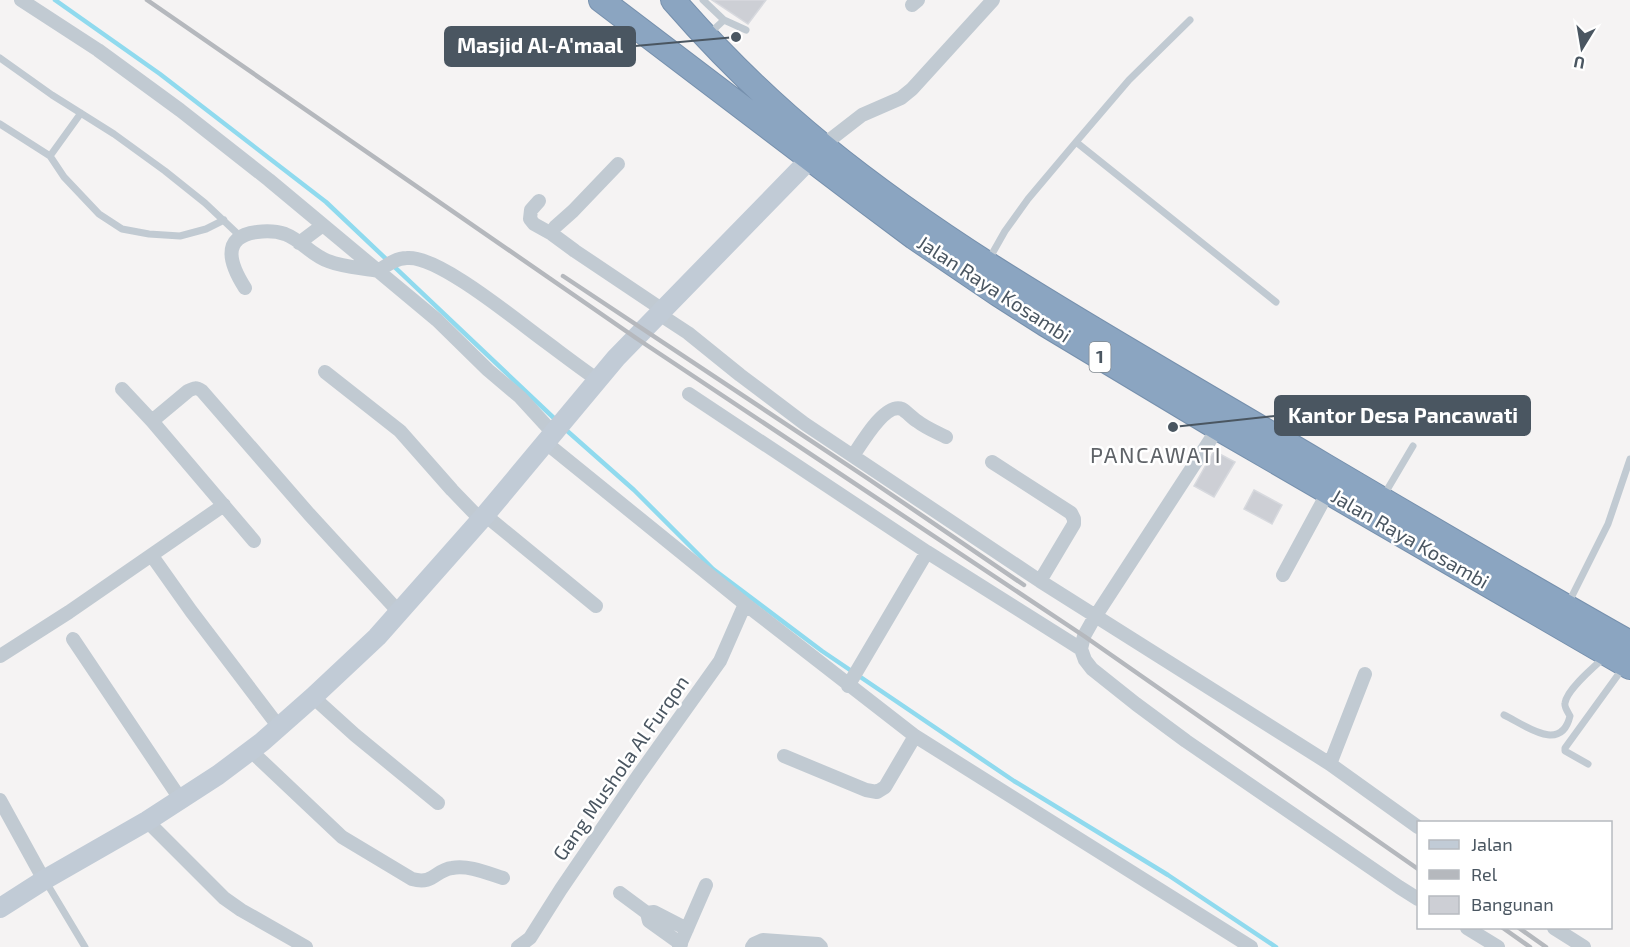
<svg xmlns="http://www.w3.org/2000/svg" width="1630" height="947" viewBox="0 0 1630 947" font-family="'Exo 2',sans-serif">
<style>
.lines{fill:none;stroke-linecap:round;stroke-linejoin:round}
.stream{stroke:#90daee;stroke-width:4.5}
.building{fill:#cdcfd5;stroke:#d7d9de;stroke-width:1.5}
.highway-casing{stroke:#7690ad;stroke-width:26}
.lane{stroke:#c1cad2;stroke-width:7}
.street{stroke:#c1cad2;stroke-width:14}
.secondary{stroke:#c1cbd6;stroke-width:20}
.highway{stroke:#8ba5c1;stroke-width:24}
.rail{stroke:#b5b8bd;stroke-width:4.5}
.labels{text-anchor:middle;stroke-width:5;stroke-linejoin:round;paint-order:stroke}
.shield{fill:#fff;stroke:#808990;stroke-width:1.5}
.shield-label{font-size:18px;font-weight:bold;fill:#4a5661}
.street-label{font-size:20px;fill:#4a5661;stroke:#fff}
.quarter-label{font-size:22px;letter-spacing:1.5px;fill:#5f6368;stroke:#fff}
.leader{fill:none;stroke:#4a5661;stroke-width:2}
.callout-dot{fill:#4a5661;stroke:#fff;stroke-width:2}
.callout{fill:#4a5661;stroke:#4a5661;stroke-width:2}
.callout-label{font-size:21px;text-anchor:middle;font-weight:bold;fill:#fff}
</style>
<rect width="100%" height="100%" fill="#f5f3f3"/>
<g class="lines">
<!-- stream -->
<path class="stream" d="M55,0L160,74L326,202L557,421
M565,429L634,490L713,569L822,651L1014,781L1168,875L1276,947"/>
</g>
<!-- building -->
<path class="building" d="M712,0H766L748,24Z
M1214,451L1235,462L1214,497L1194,486Z
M1254,490L1282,505L1272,524L1244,509Z"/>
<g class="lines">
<!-- highway casing -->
<g class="highway-casing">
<path id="highway" d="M601,0L867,202L914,237L998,294L1045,324L1218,428L1630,667
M673,0C719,53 769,102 823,146C942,243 1076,319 1208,397C1348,479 1488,563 1630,643"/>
</g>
<!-- lane -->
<path class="lane" d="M703,0L724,20L710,33
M724,20L746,30
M0,58L52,95L114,134L165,171L205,203L241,237
M0,124L50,156L64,177L99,214L122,229L149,234L180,236L206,229L224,220
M1076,142L1276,302
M50,156L81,113
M988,261L1005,231L1028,199L1076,142L1129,80L1190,20
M1384,495L1413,446
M1569,602L1608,524L1630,459
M1504,715C1525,725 1561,754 1570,716C1568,712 1564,707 1565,703C1567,689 1595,666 1606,656
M1588,764L1565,751V748L1623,668
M46,882L85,947"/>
<!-- street -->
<path class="street" d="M21,0L98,50L180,110L269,180L437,320L488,370L520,397L553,433
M912,5L918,0
M822,146L862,115L901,98L912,89L993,0
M618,164L573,211L555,227L552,234L575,251L663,310
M539,201L531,210L530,219L534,224L552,234
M299,243L323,225
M245,288C231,266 219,237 257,232C265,231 276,231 285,234C301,240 311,255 328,261C343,267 362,268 378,271C387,265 396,258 407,258C438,255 516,320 542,339C561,353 579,367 598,380
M659,314L688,333L740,375L805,424L1040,581L1330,764L1418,827
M325,372L400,431L452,490L480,519
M122,389L152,421L254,541
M689,394L927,552L1081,649
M152,421L188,391C194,388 196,387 202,391L309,514L398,611
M1218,428L1093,620L1084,636L1081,649L1085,660L1092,669L1136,704L1186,741L1399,887L1418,899
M545,442L745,604L915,736L1251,947
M853,456C861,444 885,402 902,409C907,412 912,418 917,421C926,428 936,432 946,437
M992,462L1071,513L1074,519V524L1040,581
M485,515L596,606
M152,556L191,611L279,727
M1283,575L1328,492
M73,639L181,800
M0,656L69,612L224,505
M848,686L927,552
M313,697L355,735L438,803
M250,750L342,837L412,879C434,885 435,870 452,868C469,865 487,873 503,878
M784,756L866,790L877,792L885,787L915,736
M1330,764L1365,674
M0,800L44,880
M147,821L224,898L241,910L306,947
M620,893L647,913L649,921L681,944
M647,913L654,912L687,929
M1467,928L1498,947
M1554,928L1584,947
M518,947L530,938L561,889L638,776L720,661L745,604
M679,947L706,885
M752,947L754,944L763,940L818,944L821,947"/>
<!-- secondary -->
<path class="secondary" d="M0,908L44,880L147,821L218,775L262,742L313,697L377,637L485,515L616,358L811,158"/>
<!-- highway -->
<use href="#highway" class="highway"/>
<!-- rail -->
<path class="rail" d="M147,0L636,338L1084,636L1418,869
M563,276L867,478L1024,585
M1503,928L1530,947
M1519,928L1546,947"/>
</g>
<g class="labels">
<!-- shield labels -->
<rect class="shield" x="1089.5" y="342" width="21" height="30" rx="4.5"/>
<g class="shield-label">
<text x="1100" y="363">1</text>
</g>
<!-- street labels -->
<g class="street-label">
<text transform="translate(994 289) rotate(33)" y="7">Jalan Raya Kosambi</text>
<text transform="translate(1410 539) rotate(30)" y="7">Jalan Raya Kosambi</text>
<text transform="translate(621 768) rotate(-55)" y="7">Gang Mushola Al Furqon</text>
</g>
<!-- quarter labels -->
<g class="quarter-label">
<text x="1156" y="463">PANCAWATI</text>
</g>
</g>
<!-- callouts -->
<path class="leader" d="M736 37L635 46M1173 427L1275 416"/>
<g class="callout-dot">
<circle cx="736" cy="37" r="6"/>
<circle cx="1173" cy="427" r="6"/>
</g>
<g class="callout">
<rect x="445" y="27" width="190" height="39" rx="6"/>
<rect x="1275" y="396" width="255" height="39" rx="6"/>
</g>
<g class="callout-label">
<text x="540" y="53">Masjid Al-A'maal</text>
<text x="1403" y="423">Kantor Desa Pancawati</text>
</g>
<!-- legend -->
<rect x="1417" y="821" width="195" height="108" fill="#ffffff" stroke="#b7bbc0" stroke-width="1.5"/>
<rect x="1429" y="840" width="30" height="9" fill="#c1cbd6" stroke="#b7bbc0" stroke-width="1.5"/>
<text x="1471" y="851" font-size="18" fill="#4a5661">Jalan</text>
<rect x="1429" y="870" width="30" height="9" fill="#b5b8bd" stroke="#b7bbc0" stroke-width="1.5"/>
<text x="1471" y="881" font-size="18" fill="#4a5661">Rel</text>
<rect x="1429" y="896" width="30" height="18" fill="#cdcfd5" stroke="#b7bbc0" stroke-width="1.5"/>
<text x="1471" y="911" font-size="18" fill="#4a5661">Bangunan</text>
<!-- north arrow -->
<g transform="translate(1582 48) rotate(191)" stroke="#ffffff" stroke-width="4.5" paint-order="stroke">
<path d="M0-4.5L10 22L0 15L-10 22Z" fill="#4a5661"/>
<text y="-9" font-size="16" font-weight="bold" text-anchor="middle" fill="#4a5661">U</text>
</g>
</svg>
